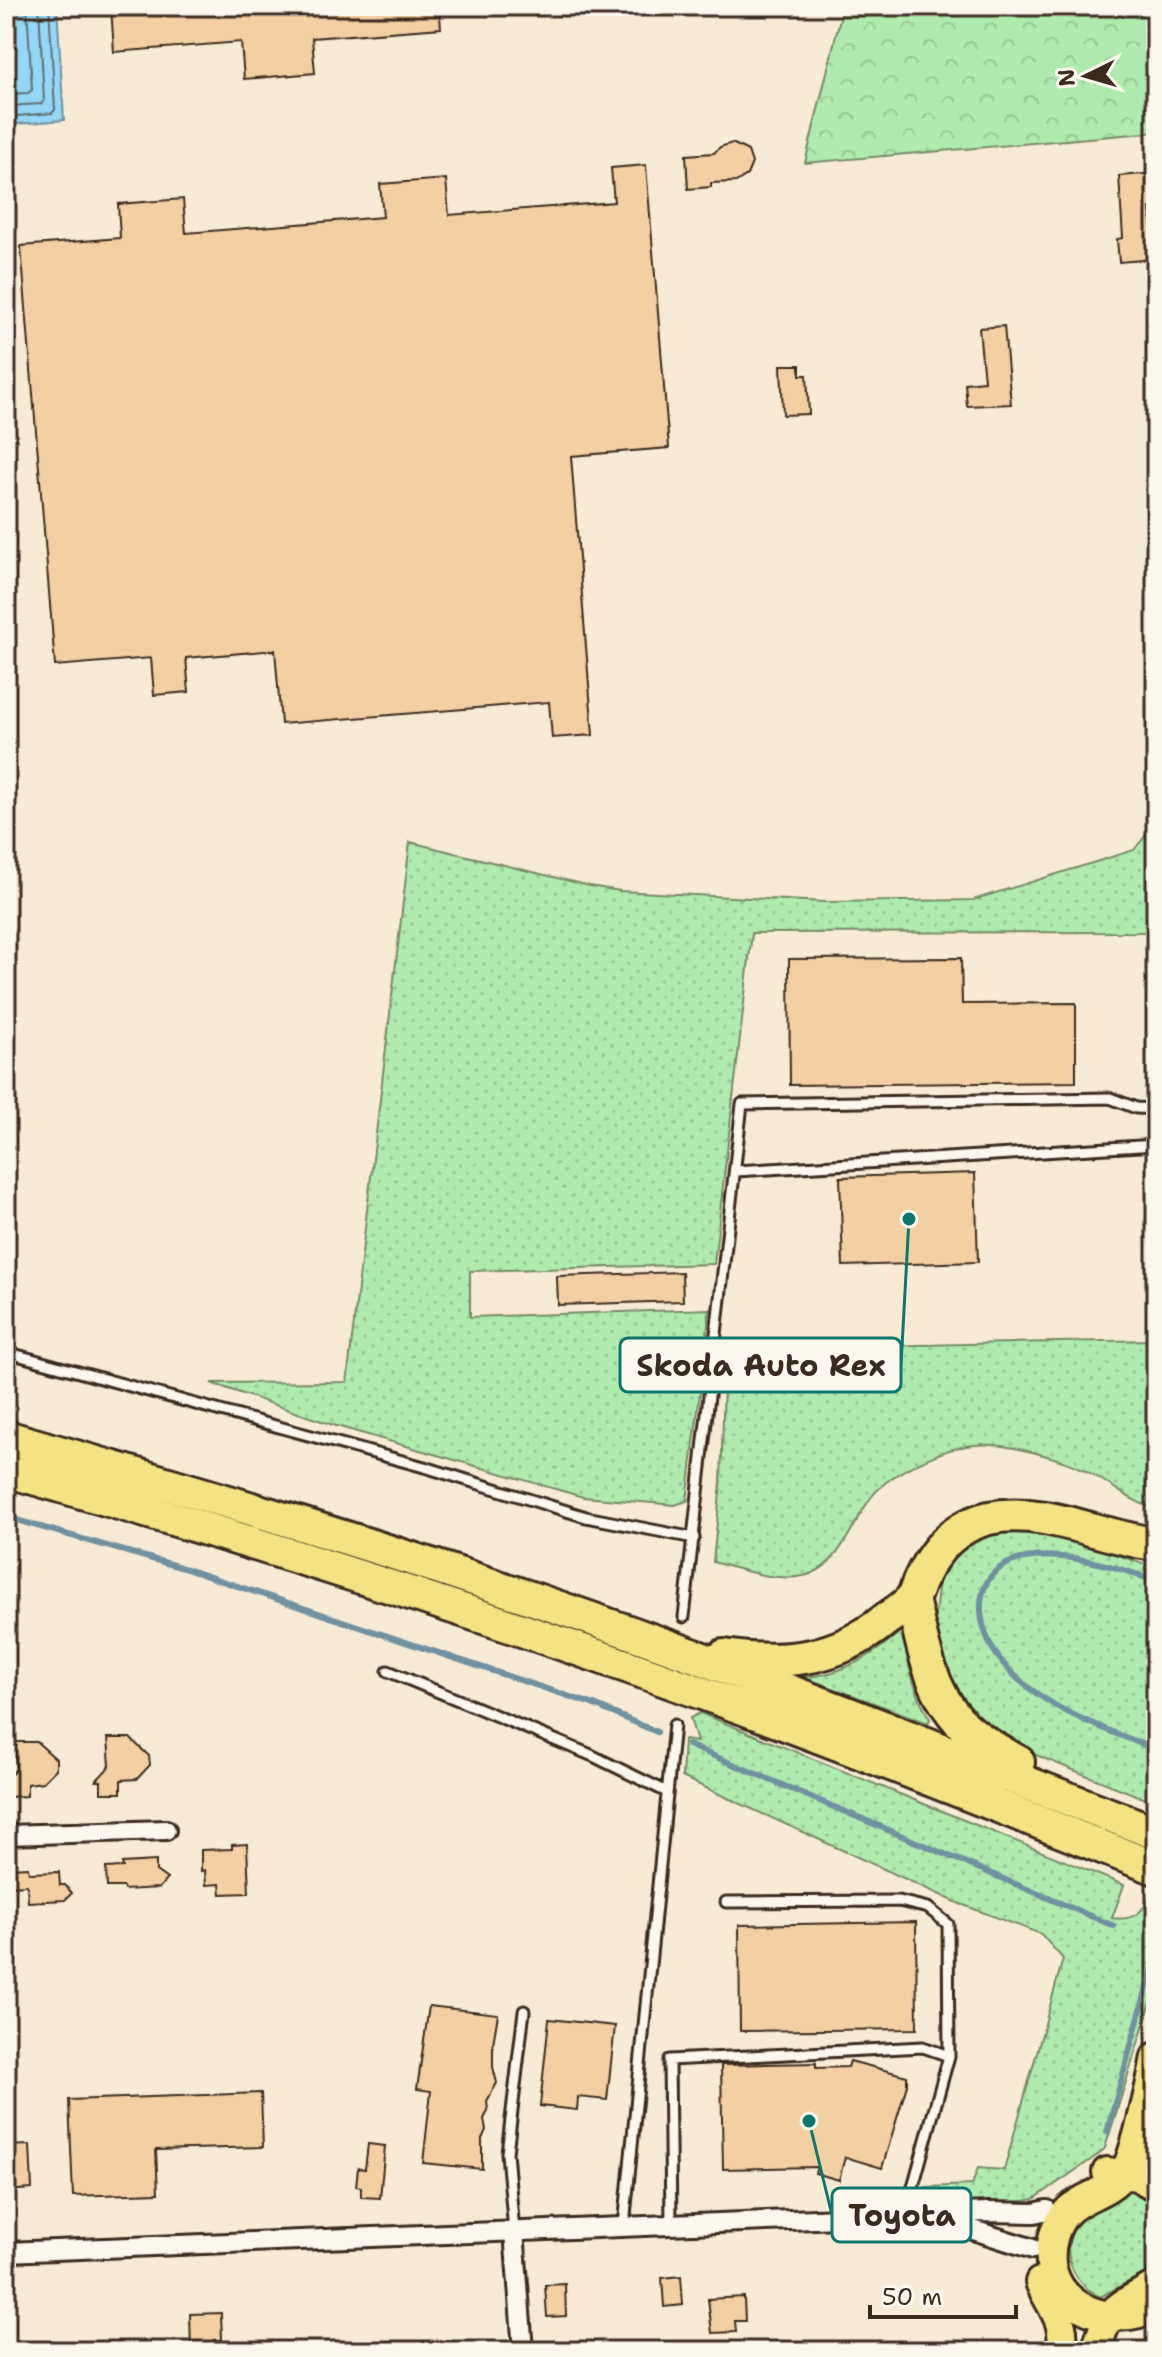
<svg xmlns="http://www.w3.org/2000/svg" width="1162" height="2357" viewBox="0 0 1162 2357" font-family="'Shantell Sans',sans-serif">
<style>
.grass{fill:url(#grass-dots);stroke:#758a66;stroke-width:2}
.forest{fill:url(#forest-crowns);stroke:#758a66;stroke-width:2}
.water{fill:#94d6f5;stroke:#70919f;stroke-width:2}
.lines{fill:none;stroke-linecap:round;stroke-linejoin:round}
.shore{stroke:#5f6f74;stroke-width:2}
.stream{stroke:#70919f;stroke-width:6}
.building{fill:#f2d0a3;stroke:#3b2a1e;stroke-width:2}
.lane-casing{stroke:#3b2a1e;stroke-width:15}
.street-casing{stroke:#3b2a1e;stroke-width:24}
.primary-casing{stroke:#3b2a1e;stroke-width:34}
.highway-casing{stroke:#3b2a1e;stroke-width:38}
.lane{stroke:#fbf7ec;stroke-width:9}
.street{stroke:#fbf7ec;stroke-width:18}
.primary{stroke:#f4e382;stroke-width:28}
.highway{stroke:#f4e382;stroke-width:32}
.leader{fill:none;stroke:#0f766e;stroke-width:3}
.callout-dot{fill:#0f766e;stroke:#fbf7ec;stroke-width:3}
.callout{fill:#fbf7ec;stroke:#0f766e;stroke-width:3}
.callout-label{font-size:30px;text-anchor:middle;font-weight:bold;fill:#3b2a1e}
</style>
<defs>
<pattern id="grass-dots" width="8" height="8" patternUnits="userSpaceOnUse" patternTransform="scale(2)"><rect width="8" height="8" fill="#afeaaf"/><path d="M2 2h.1M6 6h.1" fill="none" stroke="#97c996" stroke-width="1.8" stroke-linecap="round"/></pattern>
<pattern id="forest-crowns" width="20" height="18" patternUnits="userSpaceOnUse" patternTransform="scale(2)"><rect width="20" height="18" fill="#afeaaf"/><path d="M2 6a3 3 0 1 1 6 0M12 15a3 3 0 1 1 6 0" fill="none" stroke="#97c996"/></pattern>
</defs>
<rect width="100%" height="100%" fill="#f8ebd6"/>
<filter id="ink" filterUnits="userSpaceOnUse"><feTurbulence type="fractalNoise" baseFrequency=".0125" numOctaves="2"/><feDisplacementMap in="SourceGraphic" scale="16" xChannelSelector="R" yChannelSelector="G"/><feConvolveMatrix kernelMatrix="1 2 1 2 8 2 1 2 1" color-interpolation-filters="sRGB"/></filter>
<g filter="url(#ink)">
<!-- grass -->
<path class="grass" d="M1154,825L1156,932L752,933L714,1264L470,1271V1317L710,1309L687,1501L675,1505L583,1497L333,1425L211,1383L347,1382L410,842L590,886L620,891L825,902L973,900L1134,850Z
M1156,1340V1509C1133,1503 1113,1486 1092,1474C1067,1459 1004,1442 975,1445C945,1447 891,1472 873,1495C850,1524 840,1573 797,1577C770,1580 739,1569 713,1562L721,1483L725,1349Z
M1011,1531C1064,1535 1106,1550 1156,1569V1776L1148,1800L1006,1743L960,1705L933,1632L939,1580L951,1562L968,1545L995,1533Z
M903,1629C906,1659 914,1692 930,1719L928,1723L802,1677C841,1676 875,1655 903,1629Z
M700,1713L1124,1885L1112,1918C1133,1921 1142,1913 1151,1896L1156,1898V1986L1105,2148L1099,2154L1034,2199L1010,2204H931L919,2197V2190L924,2187L972,2185L978,2168L1004,2170L1063,1959L1041,1934L958,1903L682,1777L684,1740L697,1742L690,1718Z
M1129,2190L1147,2200L1156,2210V2260L1145,2273L1100,2297C1071,2282 1056,2247 1081,2220C1093,2206 1114,2203 1129,2190Z"/>
<!-- forest -->
<path class="forest" d="M843,6H1156V132L805,163Z"/>
<!-- water -->
<path class="water" d="M6,6H57L64,120L6,125Z"/>
<g class="lines">
<!-- shore -->
<path class="shore" d="M6,94L28,93L32,90L27,6
M6,106L41,104L44,101L39,6
M6,117L52,113L55,110L49,6"/>
<!-- stream -->
<path class="stream" d="M6,1517L180,1567L592,1704L657,1732
M1156,1582C1115,1564 997,1528 982,1596C978,1614 985,1638 996,1654C1032,1706 1100,1726 1156,1750
M688,1745L1114,1926
M1107,2132L1156,1955"/>
</g>
<!-- building -->
<path class="building" d="M111,6H439L441,28L312,38L315,73L244,79L241,42L114,52Z
M732,143L748,151L752,163L747,175L736,182L711,183V187L688,189L686,155L714,153L720,147Z
M646,165L669,448L571,456L593,735L552,738L549,702L281,724L275,650L186,658L189,692L154,695L151,658L55,666L21,246L120,238L118,204L183,199L186,233L383,217L380,184L446,179L449,215L614,202L611,168Z
M1156,173V207L1150,208L1154,259L1119,262L1117,239L1123,238L1119,176Z
M1004,326L1011,404L967,406L965,383L984,381L979,328Z
M781,365H800V375H807L809,414L783,415Z
M961,958L962,1004L1076,1003V1082L790,1085L789,959Z
M975,1173L978,1262L843,1266L840,1177Z
M682,1272L683,1301L558,1305L557,1276Z
M108,1738H130L149,1756L150,1765L137,1779L121,1780V1793H101V1781H96L110,1766Z
M15,1742H37L56,1759V1769L43,1782L27,1784V1796L7,1797L6,1780L16,1769Z
M247,1844L249,1893L221,1894L220,1884L206,1885L205,1870L201,1871V1850L232,1849V1845Z
M156,1861V1871L167,1879L159,1888L124,1890L123,1887H107L106,1868L123,1867L122,1863Z
M28,1867L29,1873L59,1872L60,1885H65L72,1893L65,1900L28,1902L27,1885L11,1886V1868Z
M916,1922L917,2029L740,2031L739,1925Z
M429,2006L498,2014L493,2044V2067L497,2083L487,2101L488,2111L484,2119L486,2130L482,2139V2169L423,2163L431,2091L417,2089Z
M549,2019L615,2026L607,2100L578,2097L577,2110L540,2106Z
M850,2061L907,2076V2085L882,2168L845,2157L839,2180L815,2173L817,2167L723,2169L721,2065L816,2063V2068L848,2067Z
M261,2093L263,2147L156,2150L158,2193L73,2196L69,2100Z
M368,2144L385,2146L380,2198L361,2197V2187L356,2186L358,2168L365,2169Z
M30,2145L32,2189L6,2191V2146Z
M681,2276L683,2305L664,2307L662,2278Z
M565,2284L566,2316L547,2317L545,2285Z
M744,2297L745,2321H735L736,2332L712,2333L708,2299Z
M221,2313L222,2340H214L215,2351H191L190,2314Z"/>
<g class="lines">
<!-- lane casing -->
<g class="lane-casing">
<path id="lane" d="M736,1171L1156,1145
M6,1352L428,1468L586,1517L694,1538
M684,1617L742,1104L1110,1098L1136,1108L1156,1109
M388,1671L591,1755L667,1792
M726,1902L899,1901L928,1908L948,1924L949,2056L905,2216
M671,2224L669,2060L923,2047L949,2056
M624,2226L674,1725
M514,2231L507,2153L524,2011"/>
</g>
<!-- street casing -->
<g class="street-casing">
<path id="street" d="M6,1835L166,1830
M942,2220L1033,2249
M514,2231L523,2351
M6,2252L988,2212L1034,2213L1047,2210"/>
</g>
<!-- primary casing -->
<g class="primary-casing">
<path id="primary" d="M1156,2057C1152,2080 1135,2159 1123,2174C1100,2202 1065,2193 1053,2238C1037,2301 1106,2334 1156,2306
M1107,2172L1137,2176L1156,2187
M1040,2282C1050,2307 1068,2322 1061,2351
M1096,2351C1109,2304 1118,2308 1156,2285"/>
</g>
<!-- highway casing -->
<g class="highway-casing">
<path id="highway" d="M6,1437C231,1501 456,1569 676,1649C837,1708 996,1771 1156,1833
M6,1470C239,1537 471,1609 699,1692C853,1747 1004,1809 1156,1868
M912,1599C924,1649 931,1703 976,1736C989,1746 1004,1754 1018,1762
M724,1656C785,1665 836,1660 885,1620C893,1614 907,1606 913,1597C916,1592 917,1586 920,1580C934,1549 955,1526 989,1518C1045,1506 1101,1538 1156,1544"/>
</g>
<!-- lane -->
<use href="#lane" class="lane"/>
<!-- street -->
<use href="#street" class="street"/>
<!-- primary -->
<use href="#primary" class="primary"/>
<!-- highway -->
<use href="#highway" class="highway"/>
</g>
</g>
<!-- callouts -->
<path class="leader" d="M909 1219L901 1365M809 2121L832 2215"/>
<g class="callout-dot">
<circle cx="909" cy="1219" r="8"/>
<circle cx="809" cy="2121" r="8"/>
</g>
<g class="callout">
<rect x="620" y="1338" width="281" height="54" rx="8"/>
<rect x="832" y="2188" width="139" height="54" rx="8"/>
</g>
<g class="callout-label">
<text x="761" y="1376">Skoda Auto Rex</text>
<text x="902" y="2226">Toyota</text>
</g>
<!-- margin -->
<rect width="1162" height="2357" fill="none" stroke="#fbf7ec" stroke-width="32"/>
<rect x="16" y="16" width="1130" height="2325" fill="none" stroke="#3b2a1e" stroke-width="3" filter="url(#ink)"/>
<!-- north arrow -->
<g transform="translate(1086 76) rotate(265)" stroke="#fbf7ec" stroke-width="6" paint-order="stroke">
<path d="M0-6L14 30L0 20L-14 30Z" fill="#3b2a1e"/>
<text y="-12" font-size="22" font-weight="bold" text-anchor="middle" fill="#3b2a1e">N</text>
</g>
<!-- scale -->
<path d="M870 2305v12h146v-12" fill="none" stroke="#3b2a1e" stroke-width="4"/>
<text x="882" y="2305" font-size="24" fill="#3b2a1e" stroke="#fbf7ec" stroke-width="6" paint-order="stroke">50 m</text>
</svg>
